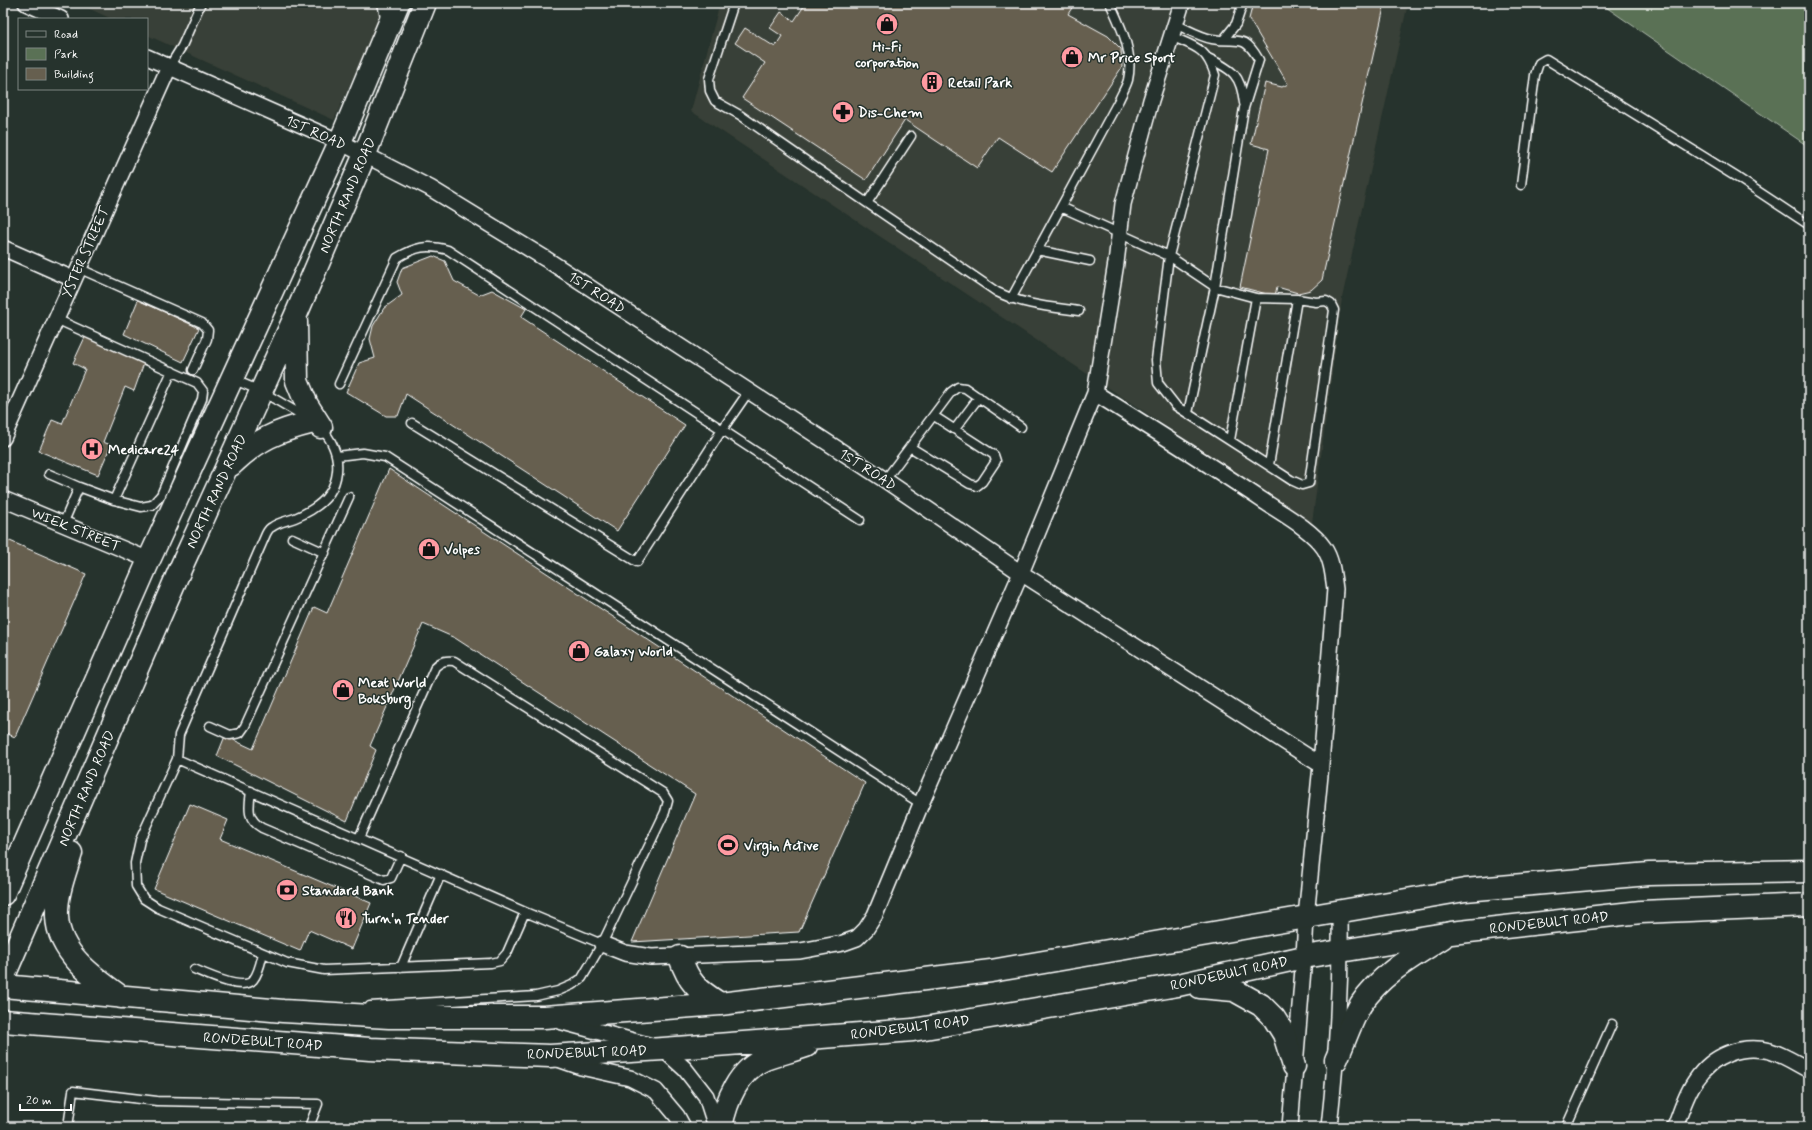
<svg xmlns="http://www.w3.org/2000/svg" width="1812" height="1130" viewBox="0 0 1812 1130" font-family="Mynerve,sans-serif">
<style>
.built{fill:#394037}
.green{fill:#5a7155;stroke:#acb8aa}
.building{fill:#665f4f;stroke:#fff}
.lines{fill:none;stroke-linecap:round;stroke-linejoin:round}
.service-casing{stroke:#fff;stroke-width:11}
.minor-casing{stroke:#fff;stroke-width:18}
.secondary-casing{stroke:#fff;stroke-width:25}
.service{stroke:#26332d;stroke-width:8}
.minor{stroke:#26332d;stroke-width:15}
.secondary{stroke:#26332d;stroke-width:22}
.labels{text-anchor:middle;stroke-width:3;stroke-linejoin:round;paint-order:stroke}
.poi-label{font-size:14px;font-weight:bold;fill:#fff;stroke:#26332d;text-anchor:start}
.street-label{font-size:14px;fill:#fff;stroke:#26332d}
</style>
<rect width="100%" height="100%" fill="#26332d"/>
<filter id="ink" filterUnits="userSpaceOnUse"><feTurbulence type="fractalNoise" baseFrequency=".025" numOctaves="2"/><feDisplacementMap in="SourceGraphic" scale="8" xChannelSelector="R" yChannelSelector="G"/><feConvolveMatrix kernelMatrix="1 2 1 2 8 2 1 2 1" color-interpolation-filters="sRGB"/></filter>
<g filter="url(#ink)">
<!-- built -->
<path class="built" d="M77,3H387L334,120L147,35V19H112Z
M720,3H1408L1342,298L1312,523L691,111Z"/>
<!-- green -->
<path class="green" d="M1600,3H1809V147Z"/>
<!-- building -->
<path class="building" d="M800,3H972L974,4L976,3H1075L1068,14L1108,36L1121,49L1122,67L1052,172L998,137L977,168L905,120L866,180L742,98L765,63L735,43L745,28L775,47L782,36L770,28L781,12L794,21L804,6Z
M1253,3H1385L1322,280L1311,290L1298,293L1277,287L1275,296L1240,287L1269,149L1251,144L1265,83L1282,87L1288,84L1249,19Z
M433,256L445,261L454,281L479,295L492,290L526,309L521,317L685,425L617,531L406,394L398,416H386L346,392L359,363L375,358L370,339L373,326L384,308L402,295L397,282L402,268Z
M138,300L199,328L183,362L124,334Z
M86,335L145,360L134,391L125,387L103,442L111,445L98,475L39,451L52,420L62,424L85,369L73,363Z
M389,469L865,783L799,932L632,942L695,794L455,638L423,624L370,746L376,750L347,821L217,756L225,736L253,749L314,607L327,613Z
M3,538L86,574L15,737L3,732Z
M190,804L228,820L220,839L371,903L352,949L309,930L300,951L154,889Z
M980,1121L1041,1127H979Z"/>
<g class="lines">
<!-- service casing -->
<g class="service-casing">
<path id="service" d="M382,3L385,18
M734,3L709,79L710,91L715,101L740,115L867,203L911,136
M1175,24C1187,29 1200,37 1212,39C1238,44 1243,32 1259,60L1244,108L1215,287L1188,413
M1224,39L1236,24L1243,3
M1208,58C1233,70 1241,75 1244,103
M169,67L182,46L201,3
M1521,185L1535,75L1539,63L1546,59L1738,178L1809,225
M867,203L997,292C1023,305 1051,307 1079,311
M1061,207L1169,256L1215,75C1206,47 1195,47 1171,36
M1037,250L1090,261
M1169,256L1215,287L1256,298L1297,299L1316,302L1326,301L1331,304L1334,310L1309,483L1302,485L1291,480L1176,406L1158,383L1156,360Z
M78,268L202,323L208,330L207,339L193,370
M1011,299L1119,100C1122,93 1126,87 1128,80C1134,52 1121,27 1110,3
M56,319L197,383L203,391L202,399L161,495L152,505L141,507L114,500
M232,379L261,391L307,418
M339,384L397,258C415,247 427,244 448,250L860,520
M412,423L637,562L722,430L749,391
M321,428C345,454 343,491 311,510C306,513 300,516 295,518C288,521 278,522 272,527C269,528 267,532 266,534L179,735L177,759L140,840L135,863L136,886L144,899L158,908L287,963L324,970L491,963L500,961L507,953L525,912
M955,429L979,397
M1230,440L1256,298
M910,447L970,484L977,486L982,482L996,461L994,455L934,416
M337,456L363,453L385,457L921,804
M1269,465L1297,299
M49,474L79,487L63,524
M885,480L951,392L958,387L965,388L1021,427
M79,487L114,500L172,371
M292,538L325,553
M210,726L230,735L240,733L245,726L349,497
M177,759L525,912L602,944
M251,791C249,807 246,819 262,828L384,880L391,878L401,856
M359,838L435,667C441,661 446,660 454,661L663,793L668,801L665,812L602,944L582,978L572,985L558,991L536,996L370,1006
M401,967L441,874
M194,969C206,974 243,992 253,980C259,973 261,961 263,953
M68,1127L73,1091L157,1101L318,1104L309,1127
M1566,1127L1612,1024"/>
</g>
<!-- minor casing -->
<g class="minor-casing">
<path id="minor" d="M26,3L61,19
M147,57L340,142L430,188L546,259L885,480L1021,573L1321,765
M3,248L73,279
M1095,393C1151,428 1207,463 1262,500C1281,513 1311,529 1324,548C1332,560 1333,575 1335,589L1321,765L1306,917L1304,957L1290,1127
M3,438L169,67
M3,499L149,560
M602,944L625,953L651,957L800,951L843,943L857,938L866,929L875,915L921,804L1021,573L1095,393L1116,263L1123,204L1151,100L1182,3
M559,1021L663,1049L685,1069L706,1096L716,1127
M558,1059L581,1067L630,1078L656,1091L677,1116L683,1127
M1329,1127C1337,1055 1341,984 1340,912
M1675,1127C1681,1112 1686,1093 1696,1080C1713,1055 1741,1044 1770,1051C1784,1055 1797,1064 1809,1070"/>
</g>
<!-- secondary casing -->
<g class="secondary-casing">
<path id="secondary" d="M296,322L297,381L307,405L321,427
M231,465C258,439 277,431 313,422
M71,853C65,873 56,895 57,916C58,953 94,978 121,997
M3,894L149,560L340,142L398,3
M680,957C689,984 697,989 720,1004
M3,978L182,565L295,317L365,154L425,3
M3,986L283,1011L389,1017H544L720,1004L991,971L1465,890L1649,874L1809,871
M1200,987L1234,990L1261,1005L1274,1018L1284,1034L1294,1066
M3,1021L370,1049L550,1056L663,1049L913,1030L1178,985L1304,957L1451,933L1641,912L1809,905
M1336,1060C1344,1043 1351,1020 1361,1004C1381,974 1412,957 1442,938
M721,1127C726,1102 738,1070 765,1059C778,1054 792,1051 806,1046"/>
</g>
<!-- service -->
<use href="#service" class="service"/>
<!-- minor -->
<use href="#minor" class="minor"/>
<!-- secondary -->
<use href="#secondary" class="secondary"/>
</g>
</g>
<!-- icons -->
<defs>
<g id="shop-disc" transform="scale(1.15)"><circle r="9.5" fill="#ff9aa2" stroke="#26332d"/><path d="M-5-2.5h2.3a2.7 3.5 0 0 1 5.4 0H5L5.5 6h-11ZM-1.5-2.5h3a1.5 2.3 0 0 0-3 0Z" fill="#111"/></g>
<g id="building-disc" transform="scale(1.15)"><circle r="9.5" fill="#ff9aa2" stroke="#26332d"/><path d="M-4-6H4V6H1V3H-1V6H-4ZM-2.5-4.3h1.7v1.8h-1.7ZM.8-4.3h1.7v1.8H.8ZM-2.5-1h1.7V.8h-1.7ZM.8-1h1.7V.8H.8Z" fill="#111"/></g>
<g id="pharmacy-disc" transform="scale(1.15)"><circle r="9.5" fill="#ff9aa2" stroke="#26332d"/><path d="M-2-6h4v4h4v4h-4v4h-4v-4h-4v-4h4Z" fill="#111"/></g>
<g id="hospital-disc" transform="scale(1.15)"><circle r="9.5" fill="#ff9aa2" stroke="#26332d"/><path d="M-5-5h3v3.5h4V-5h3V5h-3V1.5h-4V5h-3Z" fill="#111"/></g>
<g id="stadium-disc" transform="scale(1.15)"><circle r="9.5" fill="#ff9aa2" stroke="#26332d"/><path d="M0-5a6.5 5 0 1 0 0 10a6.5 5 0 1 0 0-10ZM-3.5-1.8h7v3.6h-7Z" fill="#111"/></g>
<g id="bank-disc" transform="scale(1.15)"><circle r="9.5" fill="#ff9aa2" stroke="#26332d"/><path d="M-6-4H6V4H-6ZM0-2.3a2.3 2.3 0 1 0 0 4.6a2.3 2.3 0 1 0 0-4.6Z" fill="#111"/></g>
<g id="restaurant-disc" transform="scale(1.15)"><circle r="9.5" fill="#ff9aa2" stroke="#26332d"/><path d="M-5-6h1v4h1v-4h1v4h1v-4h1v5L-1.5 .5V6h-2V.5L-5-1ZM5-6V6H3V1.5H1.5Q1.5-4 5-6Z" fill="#111"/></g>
</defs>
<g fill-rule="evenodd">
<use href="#shop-disc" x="887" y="24"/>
<use href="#shop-disc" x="1072" y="57"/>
<use href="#building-disc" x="932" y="82"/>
<use href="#pharmacy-disc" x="843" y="112"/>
<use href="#hospital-disc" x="92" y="449"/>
<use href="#shop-disc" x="429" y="549"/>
<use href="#shop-disc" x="579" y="651"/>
<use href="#shop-disc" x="343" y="690"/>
<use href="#stadium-disc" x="728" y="845"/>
<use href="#bank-disc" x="287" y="890"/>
<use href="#restaurant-disc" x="346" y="918"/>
</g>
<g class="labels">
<!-- poi labels -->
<g class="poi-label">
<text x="887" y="51" text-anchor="middle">Hi-Fi<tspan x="887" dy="16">corporation</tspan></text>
<text x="1088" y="62">Mr Price Sport</text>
<text x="948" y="87">Retail Park</text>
<text x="858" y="117">Dis-Chem</text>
<text x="108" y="454">Medicare24</text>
<text x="444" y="554">Volpes</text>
<text x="594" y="656">Galaxy World</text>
<text x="358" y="687">Meat World<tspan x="358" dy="16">Boksburg</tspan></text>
<text x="744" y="850">Virgin Active</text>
<text x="302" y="895">Standard Bank</text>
<text x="362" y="923">Turn'n Tender</text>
</g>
<!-- street labels -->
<g class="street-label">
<text transform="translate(316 132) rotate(24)" y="5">1ST ROAD</text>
<text transform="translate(347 195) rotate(-67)" y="5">NORTH RAND ROAD</text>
<text transform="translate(85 252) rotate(-66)" y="5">YSTER STREET</text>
<text transform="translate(597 292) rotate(33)" y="5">1ST ROAD</text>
<text transform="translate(868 469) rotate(33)" y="5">1ST ROAD</text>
<text transform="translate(216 491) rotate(-65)" y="5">NORTH RAND ROAD</text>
<text transform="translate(76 529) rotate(22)" y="5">WIEK STREET</text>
<text transform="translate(86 788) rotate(-67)" y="5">NORTH RAND ROAD</text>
<text transform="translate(1549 922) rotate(-6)" y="5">RONDEBULT ROAD</text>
<text transform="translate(1229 973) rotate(-12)" y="5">RONDEBULT ROAD</text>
<text transform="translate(910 1027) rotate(-7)" y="5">RONDEBULT ROAD</text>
<text transform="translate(263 1041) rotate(4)" y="5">RONDEBULT ROAD</text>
<text transform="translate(587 1052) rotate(-2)" y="5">RONDEBULT ROAD</text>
</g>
</g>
<!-- margin -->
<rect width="1812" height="1130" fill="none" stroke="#26332d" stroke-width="16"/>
<rect x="8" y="8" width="1796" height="1114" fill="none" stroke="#fff" stroke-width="1.5" filter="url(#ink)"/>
<!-- legend -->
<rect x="18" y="18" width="130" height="72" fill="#26332d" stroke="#7d8581"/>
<rect x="26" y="31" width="20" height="6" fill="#26332d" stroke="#7d8581"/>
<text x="54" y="38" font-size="12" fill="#ffffff">Road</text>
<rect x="26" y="48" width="20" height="12" fill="#5a7155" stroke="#7d8581"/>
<text x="54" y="58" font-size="12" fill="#ffffff">Park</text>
<rect x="26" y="68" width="20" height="12" fill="#665f4f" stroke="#7d8581"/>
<text x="54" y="78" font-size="12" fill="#ffffff">Building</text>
<!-- scale -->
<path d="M20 1104v6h51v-6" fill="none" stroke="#ffffff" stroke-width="2"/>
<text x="26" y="1104" font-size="12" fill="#ffffff" stroke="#26332d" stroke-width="3" paint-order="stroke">20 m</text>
</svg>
